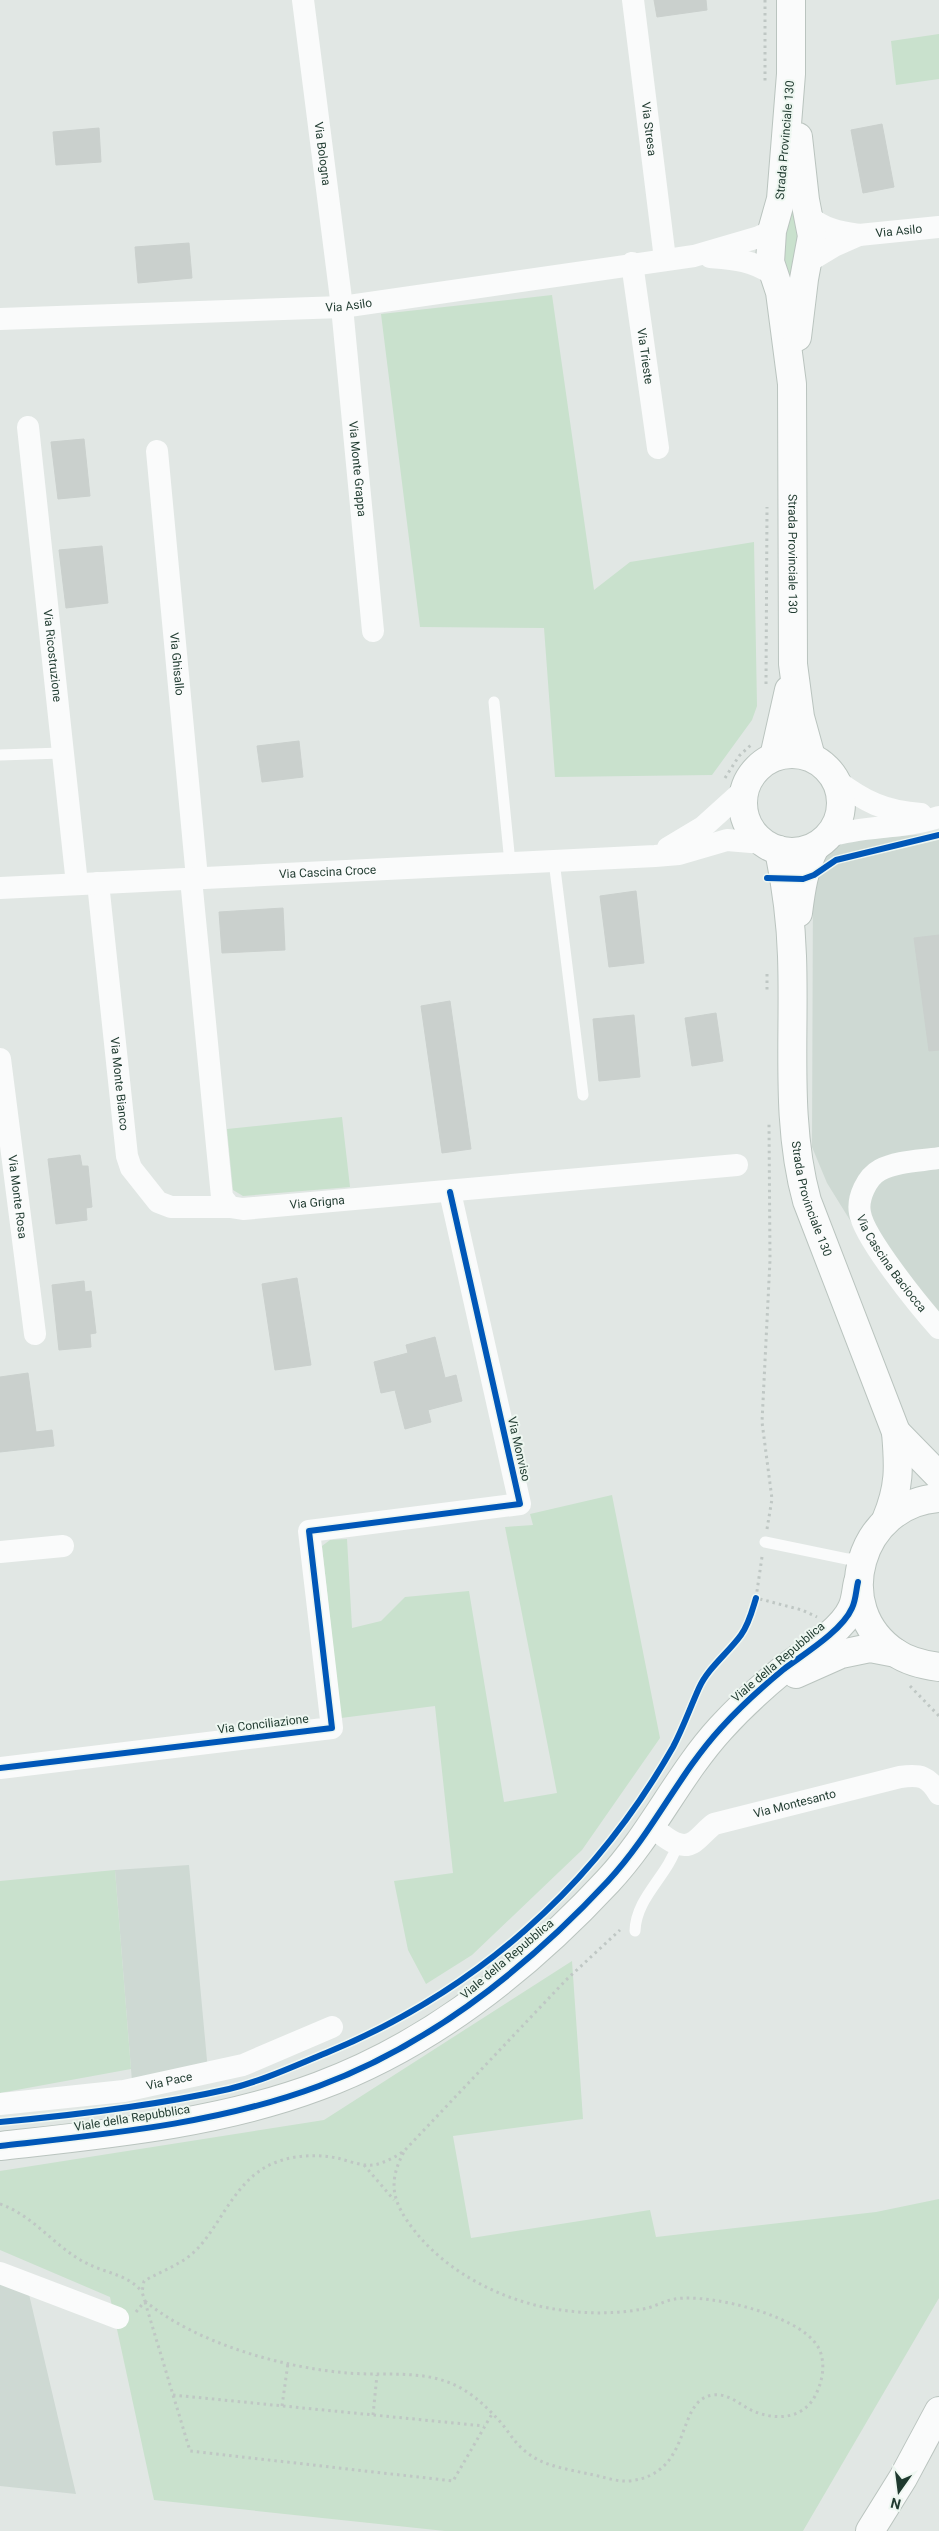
<svg xmlns="http://www.w3.org/2000/svg" width="939" height="2531" viewBox="0 0 939 2531" font-family="Roboto,sans-serif">
<style>
.built{fill:#ced9d3}
.green{fill:#c9e1cd}
.building{fill:#cad0cd;stroke:#cad0cd}
.lines{fill:none;stroke-linecap:round;stroke-linejoin:round}
.secondary-casing{stroke:#bac4bf;stroke-width:30}
.path{stroke:#bfc7c4;stroke-width:3;stroke-dasharray:2.5 4;stroke-linecap:butt}
.lane{stroke:#fafbfb;stroke-width:11}
.street{stroke:#fafbfb;stroke-width:22}
.secondary{stroke:#fafbfb;stroke-width:28}
.cycleway-casing{stroke:#eef7f1;stroke-width:9}
.cycleway{stroke:#0057b8;stroke-width:6}
.labels{text-anchor:middle;stroke-width:4;stroke-linejoin:round;paint-order:stroke}
.street-label{font-size:12px;fill:#1f3a2f;stroke:#eef7f1}
</style>
<rect width="100%" height="100%" fill="#e1e7e4"/>
<!-- built -->
<path class="built" d="M939,833V1337L853,1225L827,1183L812,1147L813,882L824,849L841,841Z
M189,1865L209,2082L133,2094L115,1870Z
M0,2280L28,2290L76,2494L0,2486Z"/>
<!-- green -->
<path class="green" d="M939,34V79L896,85L891,41Z
M790,203L802,231L793,292L780,262Z
M552,295L594,590L630,562L754,542L757,706L752,720L712,775L555,777L544,628L420,627L381,314Z
M342,1117L350,1187L243,1196L233,1190L227,1129Z
M612,1495L660,1738L582,1850L472,1955L426,1984L408,1950L394,1881L453,1873L435,1706L341,1718L322,1546L330,1540L347,1539L352,1628L381,1621L405,1597L469,1591L504,1802L557,1793L505,1527L533,1525L530,1514Z
M115,1870L131,2069L0,2093V1881Z
M572,1961L583,2119L453,2136L471,2238L650,2210L656,2237L876,2212L939,2199V2298L803,2531H445L154,2500L110,2297L0,2250V2171L324,2120Z"/>
<!-- building -->
<path class="building" d="M654,0H706L707,10L657,17Z
M882,124L894,187L863,193L851,130Z
M99,128L101,162L56,165L53,132Z
M189,243L192,278L138,283L135,247Z
M84,439L90,496L58,499L51,442Z
M102,546L108,603L66,608L59,550Z
M299,741L303,777L262,782L257,746Z
M636,891L644,963L609,967L600,896Z
M283,908L285,950L222,953L219,912Z
M939,935V1050L929,1051L914,938Z
M450,1001L471,1149L442,1153L421,1006Z
M716,1013L723,1061L692,1066L685,1018Z
M634,1015L640,1077L599,1081L593,1019Z
M80,1155L82,1166H88L92,1207L86,1208L87,1220L56,1224L48,1159Z
M297,1278L311,1365L275,1370L262,1284Z
M84,1281L85,1292L91,1291L96,1333L90,1334L91,1347L59,1350L52,1285Z
M435,1337L445,1378L456,1375L462,1401L428,1410L431,1422L405,1429L395,1390L381,1393L374,1362L408,1353L406,1345Z
M28,1373L36,1432L52,1430L54,1446L0,1452V1377Z"/>
<g class="lines">
<!-- secondary casing -->
<g class="secondary-casing">
<g id="secondary">
<path id="s15" d="M791,0V74L781,199L772,231L770,262L780,292L792,384L793,664L800,717L811,757"/>
<path d="M797,337L804,279L812,236L805,200L798,137"/>
<circle cx="792" cy="803" r="49"/>
<path d="M774,757L789,690"/>
<path id="s16" d="M779,850C786,885 791,921 792,956C795,1037 785,1122 807,1201L896,1432C899,1467 900,1487 886,1520"/>
<path d="M798,913C801,889 804,868 815,847"/>
<path d="M896,1432L939,1476"/>
<path d="M939,1498C860,1503 828,1608 896,1653C909,1662 924,1665 939,1667"/>
<path d="M796,1674L841,1654L870,1648L896,1653"/>
<path d="M0,2146C107,2134 218,2124 319,2086C432,2044 527,1968 608,1881C652,1834 678,1775 721,1728C740,1707 762,1687 784,1669C804,1654 842,1631 852,1608C856,1600 856,1590 858,1582"/>
<path d="M870,2531L903,2478L939,2411"/>
</g>
</g>
<!-- path -->
<path class="path" d="M765,0V82
M766,684L767,507
M725,778L739,756L752,744
M767,974V992
M767,1529L772,1499L762,1422L770,1260L769,1124
M762,1557L756,1598L802,1610L817,1617
M910,1686L939,1716
M364,2165L394,2200
M0,2204C35,2216 55,2248 88,2264C106,2273 129,2275 142,2292
M145,2301C195,2343 284,2368 348,2373C382,2376 419,2370 450,2383C471,2391 488,2408 503,2425C510,2434 516,2444 525,2451C542,2466 567,2469 589,2474C601,2476 616,2482 629,2481C695,2474 674,2400 713,2395C728,2393 739,2404 751,2410C774,2421 804,2420 816,2394C822,2382 825,2367 821,2354C812,2317 709,2293 675,2299C664,2301 654,2307 643,2309C616,2314 588,2314 561,2310C507,2303 448,2274 414,2230C392,2202 387,2182 405,2150
M145,2302L190,2451L453,2481L492,2414
M136,2312L145,2301L142,2292L144,2281C163,2270 184,2264 199,2247C223,2220 237,2178 274,2163C294,2155 316,2154 337,2158C350,2161 365,2168 378,2164C388,2161 397,2156 405,2150L566,1980L620,1930
M173,2395L484,2426
M282,2406L288,2363
M373,2415L377,2375"/>
<!-- lane -->
<path class="lane" d="M494,702L510,863
M0,755L62,753
M554,861L583,1095
M765,1542L847,1559L862,1558
M635,1931C636,1897 668,1876 677,1845"/>
<!-- street -->
<g class="street">
<path id="s1" d="M303,0L342,307L373,631"/>
<path id="s2" d="M633,0L665,259"/>
<path d="M808,216C824,229 838,232 859,235L834,246L809,261"/>
<path id="s3" d="M859,235L939,227"/>
<path d="M710,257C734,259 752,260 772,274"/>
<path id="s4" d="M632,263L658,448"/>
<path id="s5" d="M0,319L342,307L694,256L759,237L772,231"/>
<path id="s6" d="M28,427L77,884"/>
<path id="s7" d="M157,451L197,878"/>
<path d="M837,781C864,801 885,812 921,814"/>
<path d="M829,836C867,825 902,829 939,817"/>
<path d="M668,848L703,827L744,790"/>
<path id="s8" d="M191,879L222,1197L230,1207L243,1209L737,1165"/>
<path id="s9" d="M98,883L127,1156L131,1168L158,1202L171,1207H230"/>
<path id="s10" d="M0,888L655,856L679,854L727,840L763,843"/>
<path id="s11" d="M0,1059L35,1334"/>
<path id="s12" d="M939,1158C920,1161 897,1161 880,1170C867,1177 857,1198 860,1213C864,1238 920,1307 939,1328"/>
<path d="M0,1552L63,1546"/>
<path d="M0,1768L332,1728L309,1531L520,1504L450,1192"/>
<path id="s13" d="M652,1827C663,1835 679,1852 694,1842C701,1837 707,1829 714,1824L900,1777C920,1774 928,1776 939,1794"/>
<path id="s14" d="M0,2104L124,2091L243,2065L332,2027"/>
<path d="M0,2273L118,2318"/>
</g>
<!-- secondary -->
<use href="#secondary" class="secondary"/>
<!-- cycleway casing -->
<g class="cycleway-casing">
<path id="cycleway" d="M767,878L803,879L814,875L836,860L939,835
M0,1768L332,1728L309,1531L520,1504L450,1192
M0,2122C76,2115 154,2106 229,2089C262,2081 294,2066 326,2053C475,1992 593,1888 673,1747C683,1728 690,1708 699,1688C708,1668 728,1653 741,1635C749,1624 752,1611 756,1598
M0,2146C107,2134 218,2124 319,2086C432,2044 527,1968 608,1881C652,1834 678,1775 721,1728C740,1707 762,1687 784,1669C804,1654 842,1631 852,1608C856,1600 856,1590 858,1582"/>
</g>
<!-- cycleway -->
<use href="#cycleway" class="cycleway"/>
</g>
<g class="labels">
<!-- street labels -->
<g class="street-label">
<text dy="4" stroke="none"><textPath href="#s2" startOffset="130">Via Stresa</textPath></text>
<text transform="translate(785 140) rotate(-85)" y="4">Strada Provinciale 130</text>
<text dy="4" stroke="none"><textPath href="#s1" startOffset="155">Via Bologna</textPath></text>
<text dy="4" stroke="none"><textPath href="#s3" startOffset="40">Via Asilo</textPath></text>
<text dy="4" stroke="none"><textPath href="#s5" startOffset="349">Via Asilo</textPath></text>
<text dy="4" stroke="none"><textPath href="#s4" startOffset="94">Via Trieste</textPath></text>
<text dy="4" stroke="none"><textPath href="#s1" startOffset="472">Via Monte Grappa</textPath></text>
<text dy="4" stroke="none"><textPath href="#s15" startOffset="558">Strada Provinciale 130</textPath></text>
<text dy="4" stroke="none"><textPath href="#s6" startOffset="230">Via Ricostruzione</textPath></text>
<text dy="4" stroke="none"><textPath href="#s7" startOffset="214">Via Ghisallo</textPath></text>
<text dy="4" stroke="none"><textPath href="#s10" startOffset="328">Via Cascina Croce</textPath></text>
<text dy="4" stroke="none"><textPath href="#s9" startOffset="202">Via Monte Bianco</textPath></text>
<text dy="4" stroke="none"><textPath href="#s11" startOffset="139">Via Monte Rosa</textPath></text>
<text dy="4" stroke="none"><textPath href="#s16" startOffset="352">Strada Provinciale 130</textPath></text>
<text dy="4" stroke="none"><textPath href="#s8" startOffset="420">Via Grigna</textPath></text>
<text dy="4" stroke="none"><textPath href="#s12" startOffset="170">Via Cascina Baciocca</textPath></text>
<text transform="translate(519 1449) rotate(77)" y="4">Via Monviso</text>
<text transform="translate(778 1662) rotate(-40)" y="4">Viale della Repubblica</text>
<text transform="translate(263 1724) rotate(-7)" y="4">Via Conciliazione</text>
<text dy="4" stroke="none"><textPath href="#s13" startOffset="158">Via Montesanto</textPath></text>
<text transform="translate(507 1959) rotate(-40)" y="4">Viale della Repubblica</text>
<text dy="4" stroke="none"><textPath href="#s14" startOffset="171">Via Pace</textPath></text>
<text transform="translate(132 2118) rotate(-9)" y="4">Viale della Repubblica</text>
</g>
</g>
<!-- north arrow -->
<g transform="translate(899 2491) rotate(194)" stroke="#eef7f1" stroke-width="4" paint-order="stroke">
<path d="M0-4L9 19L0 12L-9 19Z" fill="#1f3a2f"/>
<text y="-8" font-size="14" font-weight="bold" text-anchor="middle" fill="#1f3a2f">N</text>
</g>
</svg>
